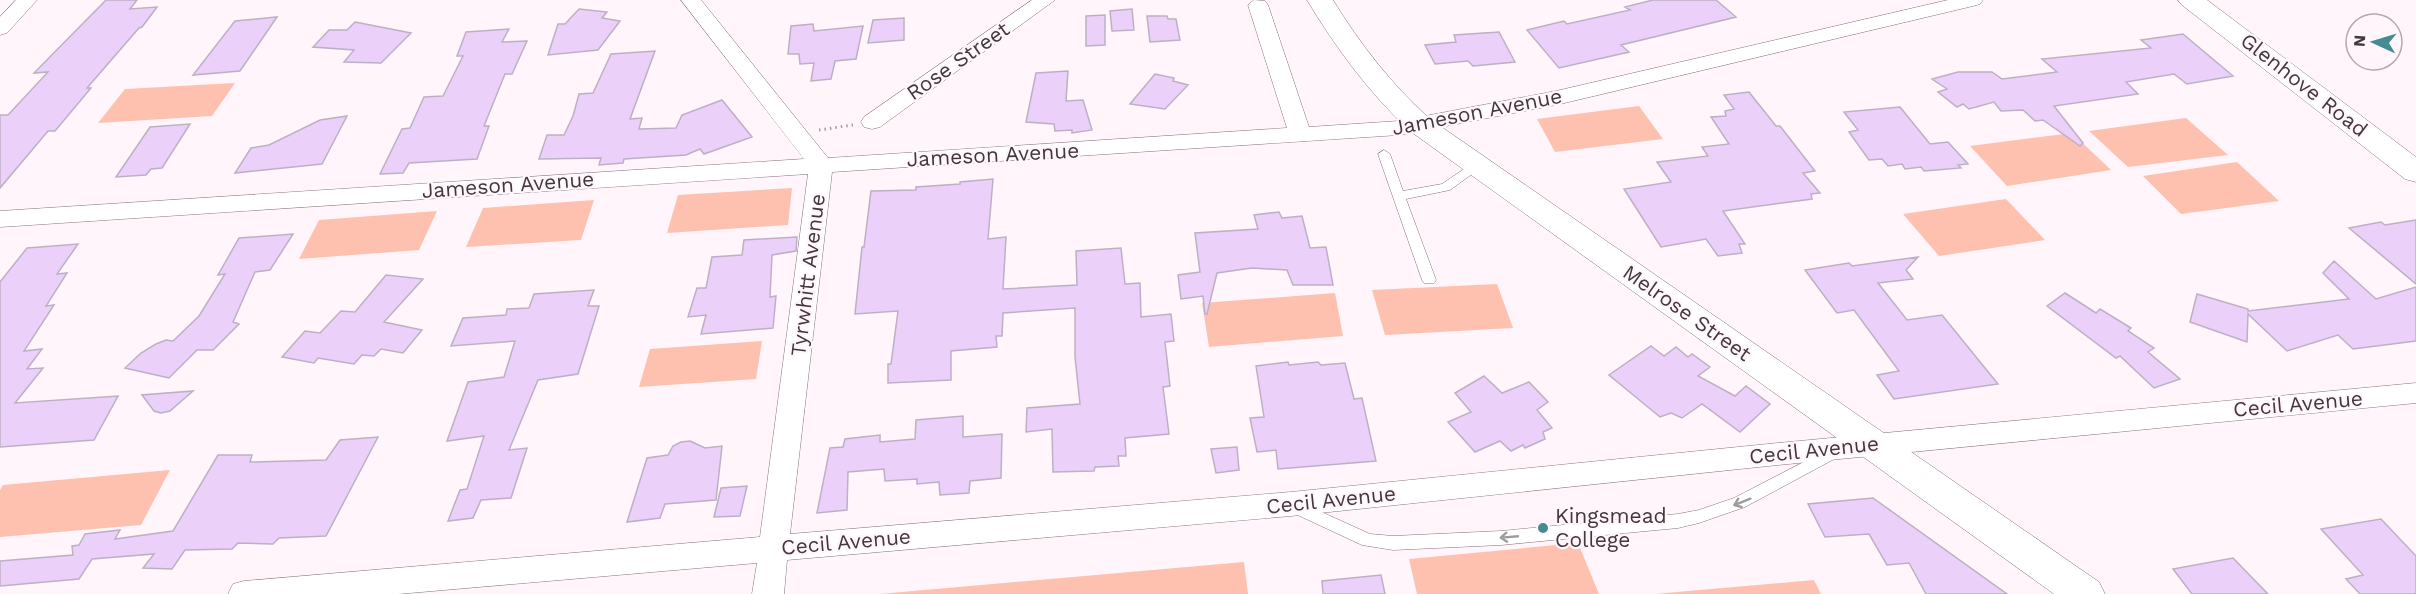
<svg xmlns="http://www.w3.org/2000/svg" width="2416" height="594" viewBox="0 0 2416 594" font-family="'Work Sans',sans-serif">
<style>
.green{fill:#ffc1af}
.building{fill:#ebd0fa;stroke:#bdb0c4;stroke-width:1.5}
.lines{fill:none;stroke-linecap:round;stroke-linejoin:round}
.lane-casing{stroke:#86727e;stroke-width:1}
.street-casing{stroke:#86727e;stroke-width:1}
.secondary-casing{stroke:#86727e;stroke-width:1}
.path{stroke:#a69ca2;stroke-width:3;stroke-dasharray:1.5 4;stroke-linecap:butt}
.lane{fill:#fff;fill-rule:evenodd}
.street{fill:#fff;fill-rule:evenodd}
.secondary{fill:#fff;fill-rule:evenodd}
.oneway{stroke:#a09c9e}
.poi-dot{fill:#448c92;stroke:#fff5fb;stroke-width:2}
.labels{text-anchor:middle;stroke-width:4.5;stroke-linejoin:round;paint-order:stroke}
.street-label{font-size:21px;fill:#41383e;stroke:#fff5fb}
.poi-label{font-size:21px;fill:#41383e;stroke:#fff5fb;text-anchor:start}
</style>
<rect width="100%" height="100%" fill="#fff5fb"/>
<!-- green -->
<path class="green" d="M235,83L212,116L98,123L125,89Z
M1639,106L1663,139L1555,152L1537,119Z
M2186,118L2228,155L2128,167L2089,131Z
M2072,133L2111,170L2007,186L1970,146Z
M2237,162L2279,201L2181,214L2143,176Z
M792,188L788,225L667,233L678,195Z
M2006,199L2045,240L1939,256L1903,214Z
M594,200L581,240L466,247L483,208Z
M437,211L419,250L299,259L319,220Z
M1497,284L1513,328L1385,335L1372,290Z
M1335,293L1343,336L1209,347L1202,303Z
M762,341L756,379L639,387L650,349Z
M170,470L141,525L0,537V490L3,485Z
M1578,543L1599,594H1417L1409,559Z
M1244,562L1248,594H879Z
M1814,580L1821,594H1654Z"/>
<!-- building -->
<path class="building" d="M106,0H137L130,9L157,7L142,27L139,28L87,88H91L55,131H48L0,188V115H8L48,72L34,73Z
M1653,0H1716L1736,17L1621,45L1629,52L1559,68L1527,30L1564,21L1567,24L1630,10L1625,7Z
M579,9L607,12L602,18L620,21L598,50L548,55L558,24H565Z
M1132,9L1134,30L1112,31L1110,11Z
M1105,15V45L1086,46V16Z
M1147,16H1167L1168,19H1176L1180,40L1150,42Z
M277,17L240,71L193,75L235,21Z
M904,18V40L868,43L873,20Z
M355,22L411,33L381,63L344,62L354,50L313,47L329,30H347Z
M813,24L814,31L863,26L856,59L835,61L831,79L811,81L814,63L800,64L799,54H788L791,26Z
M509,29L502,42L527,41L512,74H505L484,126H489L477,159L409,163L403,173L380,174L402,129L410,128L424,97L443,96L463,56H457L466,32Z
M1499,32L1515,62L1473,66L1468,61L1435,64L1425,45L1456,42L1454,35Z
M2183,34L2233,76L2187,84L2174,74L2126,82L2138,94L2054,106L2083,143L2080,146L2043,120L2035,121L2023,110L2001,111L1994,102L1969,109L1963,104L1957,107L1938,92L1947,89L1932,79L1958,72H1992L2002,79L2057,72L2042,59L2151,48L2141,40Z
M655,51L630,119L642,118L639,129L676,128L682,115L722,100L752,137L704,154L700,149L686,155L624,159L623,163L599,165L601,158L539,159L547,135H564L573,116L579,94L593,93L611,54Z
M1068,71L1066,101L1083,100L1092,130L1072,133V130L1055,131L1054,124L1026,122L1036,73Z
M1155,74L1174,78L1173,81L1188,85L1165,109L1130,104Z
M1749,92L1776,126H1780L1815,171L1803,173L1820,193L1811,194L1812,199L1723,211L1745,244H1739L1742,253L1718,256L1706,239L1661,247L1624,189L1671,182L1657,162L1708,156L1702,147L1729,144L1711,117L1726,116L1725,111L1734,109L1724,95Z
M1900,107L1930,144L1948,142L1968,164L1958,165L1961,168L1924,171L1921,167L1905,169L1902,164L1888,166L1882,159L1869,160L1849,132L1858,130L1844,112Z
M347,116L322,164L235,173L251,148L269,145L320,120Z
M190,124L162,168L151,169L146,175L116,177L150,127Z
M993,179L988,239L1006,237L1003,289L1077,285L1076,251L1121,248L1125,284L1140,283L1141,317L1171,314L1174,341L1165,342L1170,386L1163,387L1169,434L1125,438L1126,456H1118L1119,466L1095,467L1094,471L1053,472L1052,429L1026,432L1027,408L1080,404L1075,357V308L1003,313L1002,336H996L997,347L951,351V380L888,383V364H891L898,311L855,314L862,247H864L871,191L916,190V187L960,184V182Z
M1279,212L1282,218L1302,216L1310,248L1326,247L1333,285H1293L1287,270L1252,268L1217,273L1207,314H1205L1203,296L1181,299L1178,275L1200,272L1195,233L1258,229L1254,215Z
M2416,220V284L2349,228L2381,222L2385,225Z
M293,234L270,270L255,272L233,322L239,324L213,350H197L169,378L125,368L141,353L156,344L166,340L173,341L199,316L225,274L218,275L239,238Z
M797,237L796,251L772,255L770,297L776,296L773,328L701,334L706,315L688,317L697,288H706L712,257L742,255L744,240Z
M78,244L57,274L67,273L46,306L54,305L24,351L42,349L27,369L43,368L15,403L118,396L94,440L0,447V282L27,248Z
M1918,257L1906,270L1913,279L1878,283L1907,320L1942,315L1998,384L1894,399L1877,375L1899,371L1854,310L1837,313L1805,270L1849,263L1852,266Z
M2334,261L2376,299L2416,287V341L2353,349L2338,335L2287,351L2248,314L2247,342L2190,322L2197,294L2248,309V311L2349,299L2323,273Z
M386,275L423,279L384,322L422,330L403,353L381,349L374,356L362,355L354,364L318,358L314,363L282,357L305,331L320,333L341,311L355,312Z
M594,290L588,306H599L578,374L538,380L509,450L527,448L511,498L481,500L473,518L448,521L460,490L467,489L484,436L447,441L468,382L504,377L515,341L451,346L463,318L506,315L507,309L529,308L534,294Z
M2065,293L2096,313L2100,309L2131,328L2128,331L2154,348L2148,352L2180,379L2154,388L2120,356L2116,358L2047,306Z
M1651,346L1664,356L1676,347L1688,357L1692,354L1710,367L1698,376L1735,396L1746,386L1770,404L1740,432L1702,404L1682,418L1671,413L1660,417L1609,375Z
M1288,362L1289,365L1318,362L1321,365L1345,363L1354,399L1362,398L1376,461L1278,469L1276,450L1257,452L1250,418L1264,417L1256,366Z
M1484,376L1502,393L1529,382L1548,402L1537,410L1552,428L1543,432L1545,439L1525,448L1523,445L1511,451L1500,441L1475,452L1448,422L1471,412L1455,393Z
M193,391L170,411L161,413L154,411L142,395Z
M963,416V437L1002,434L1001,478L970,481L969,493L940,495L939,482L917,484V479L885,481L884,469L848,472L847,510L817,513L830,448L843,447L845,439L880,435V442L915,439L916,420Z
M378,437L326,536L279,538L273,544L238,543L232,549L185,550L172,569L143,568L154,554L92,559L79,579L0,586V561L73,555L72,546L79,545L85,534L120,530L115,539L173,531L218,455H252L250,462L326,460L340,440Z
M690,441L705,448L722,446L716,500L665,504L660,518L627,522L647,458L668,455L673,446L681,442Z
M1237,447L1239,470L1216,473L1211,449Z
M747,486L740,516L714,517L721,488Z
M1873,498L2007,594H1926L1909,563L1887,565L1869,534L1825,537L1808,504Z
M2381,519L2416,556V594H2360L2346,579L2363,575L2321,529Z
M2233,558L2268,594H2192L2173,569Z
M1381,575L1385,594H1323L1322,581Z"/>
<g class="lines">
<!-- lane casing -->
<g class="lane-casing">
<path id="lane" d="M1384,150L1390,154L1403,191L1442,184L1473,163L1477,162L1483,166L1450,190L1406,199L1436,280L1434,283H1424L1422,280L1378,154Z
M1833,447L1838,449L1841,453L1838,457L1745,507L1699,523L1678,528L1501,545L1393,550L1362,545L1289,511L1287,506L1289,501L1295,500L1370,534L1393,536L1501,531L1678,514L1699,510L1734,498Z"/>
</g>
<!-- street casing -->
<g class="street-casing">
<path id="street" d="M16,0H37L7,33L0,35V17Z
M681,0H701L828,158L1287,128L1248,5L1254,0L1265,1L1268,5L1309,127L1399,121L1556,91L1948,0H1983L1980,4L1973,6L1556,105L1399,135L832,172L790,534L1291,492L1778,443L2416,383V403L1778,465L1291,516L787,560L784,594H752L757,563L398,594H228L233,584L244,581L760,537L808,174L0,227V211L804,159Z
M1032,0H1055L880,127L872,129L864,127L861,122L864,117Z"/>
</g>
<!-- secondary casing -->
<g class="secondary-casing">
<path id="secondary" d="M1307,0H1333C1360,44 1391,84 1430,119L2099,582L2105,594H2054L1410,131C1369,93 1336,48 1307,0Z
M2178,0H2207L2416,157V182L2405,179L2182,5Z"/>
</g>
<!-- path -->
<path class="path" d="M819,130L853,125"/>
<!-- lane -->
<use href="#lane" class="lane"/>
<!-- street -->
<use href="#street" class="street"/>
<!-- secondary -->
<use href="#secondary" class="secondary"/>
</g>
<!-- one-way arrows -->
<defs><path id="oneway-shaft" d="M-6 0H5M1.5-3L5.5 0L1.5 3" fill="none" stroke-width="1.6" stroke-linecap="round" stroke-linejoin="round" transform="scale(1.5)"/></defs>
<g class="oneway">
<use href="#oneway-shaft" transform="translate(1742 502) rotate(158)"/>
<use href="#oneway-shaft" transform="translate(1509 537) rotate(175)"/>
</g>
<!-- markers -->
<circle class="poi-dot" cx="1543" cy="528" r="6"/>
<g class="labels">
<!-- street labels -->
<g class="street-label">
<text transform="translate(958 61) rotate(-35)" y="7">Rose Street</text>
<text transform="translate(2304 85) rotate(38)" y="7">Glenhove Road</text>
<text transform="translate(1477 112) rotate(-11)" y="7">Jameson Avenue</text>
<text transform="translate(993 155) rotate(-3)" y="7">Jameson Avenue</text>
<text transform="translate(508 185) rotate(-4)" y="7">Jameson Avenue</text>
<text transform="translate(808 275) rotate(-83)" y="7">Tyrwhitt Avenue</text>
<text transform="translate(1687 313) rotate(35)" y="7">Melrose Street</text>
<text transform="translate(2298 404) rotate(-5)" y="7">Cecil Avenue</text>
<text transform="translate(1814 450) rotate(-6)" y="7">Cecil Avenue</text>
<text transform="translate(1331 500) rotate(-6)" y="7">Cecil Avenue</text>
<text transform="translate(846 542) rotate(-5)" y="7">Cecil Avenue</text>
</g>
<!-- poi labels -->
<g class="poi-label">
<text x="1555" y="523">Kingsmead<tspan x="1555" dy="24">College</tspan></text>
</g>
</g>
<!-- north arrow -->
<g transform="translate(2374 42) rotate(274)"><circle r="28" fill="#fff5fb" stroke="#b3a9af" stroke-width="1.5"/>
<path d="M0-4.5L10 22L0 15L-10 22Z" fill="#448c92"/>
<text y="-9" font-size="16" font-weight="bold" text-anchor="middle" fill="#41383e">N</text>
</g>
</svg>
